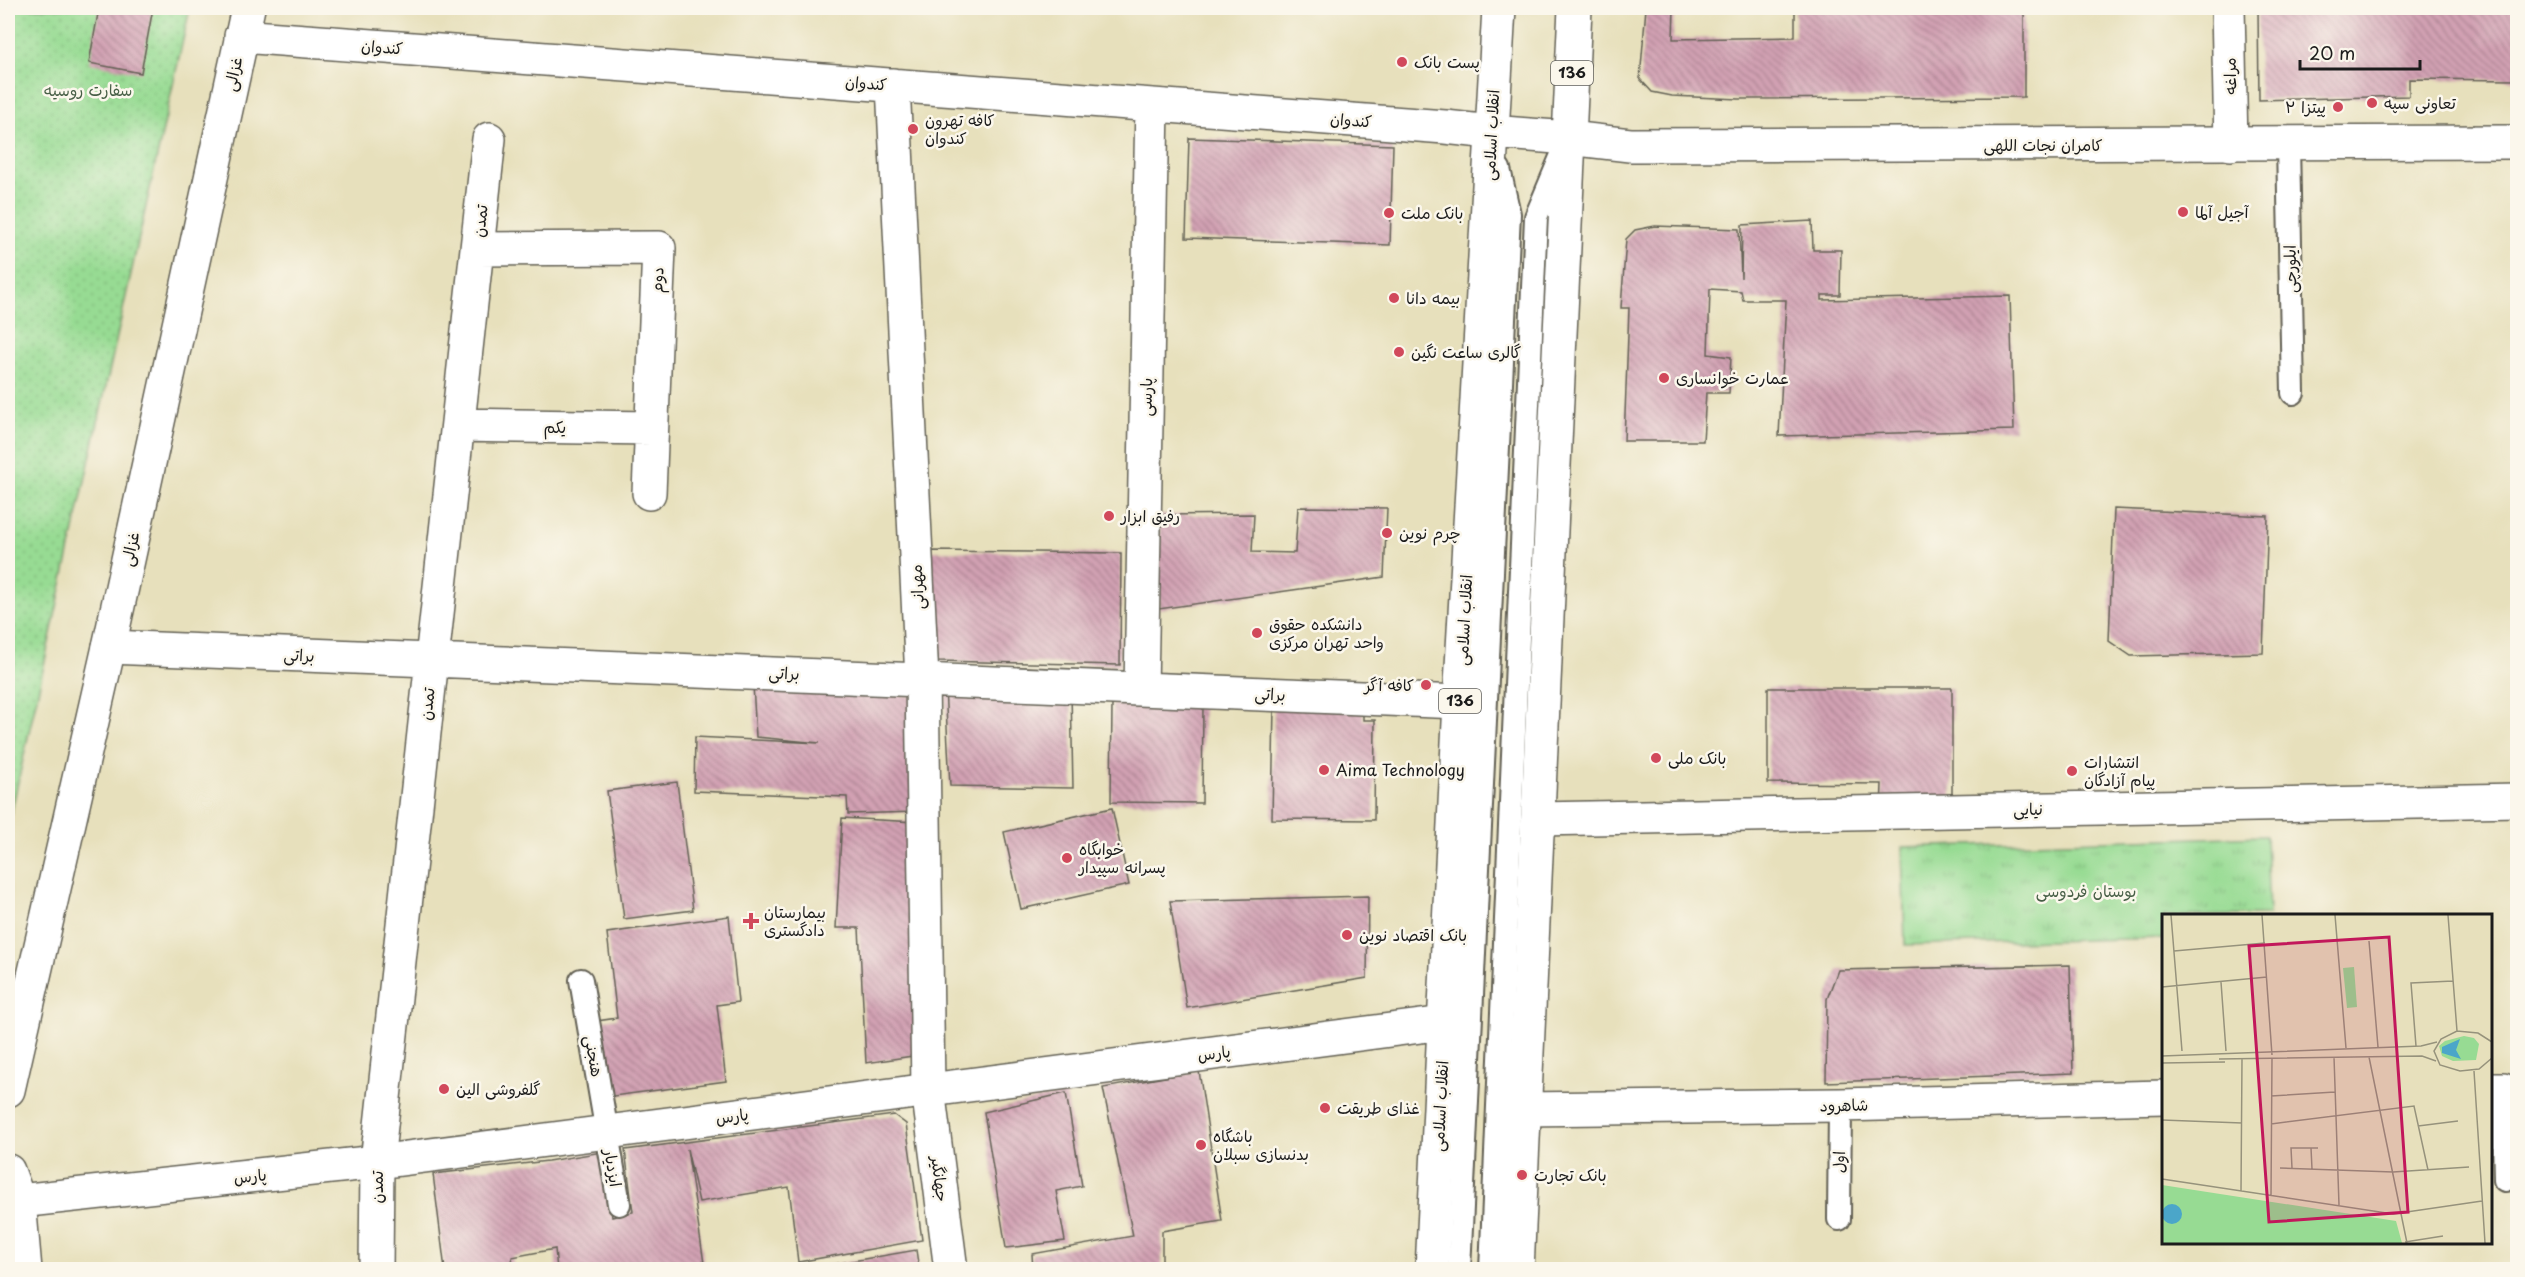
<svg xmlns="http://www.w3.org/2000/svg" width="2525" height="1277" viewBox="0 0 2525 1277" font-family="'Playpen Sans','Playpen Sans Arabic',sans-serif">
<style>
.park{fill:url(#park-tufts);stroke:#5a7c58;stroke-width:1.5}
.garden{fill:url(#garden-dots);stroke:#5a7c58;stroke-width:1.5}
.building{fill:url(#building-back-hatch)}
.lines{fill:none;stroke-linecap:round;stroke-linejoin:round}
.service-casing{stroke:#636154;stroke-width:26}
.minor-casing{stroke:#636154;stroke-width:36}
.tertiary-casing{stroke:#636154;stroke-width:36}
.secondary-casing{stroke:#636154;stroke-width:36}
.primary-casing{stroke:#636154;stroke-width:36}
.service{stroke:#fff;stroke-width:22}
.minor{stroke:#fff;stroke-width:33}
.tertiary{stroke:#fff;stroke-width:33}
.secondary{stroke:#fff;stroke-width:33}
.primary{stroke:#fff;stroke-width:33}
.poi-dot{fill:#d1495b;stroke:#fbf7ec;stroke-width:2}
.labels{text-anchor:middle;stroke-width:5;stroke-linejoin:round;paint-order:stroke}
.shield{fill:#fbf7ec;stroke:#5f5e5a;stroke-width:1.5}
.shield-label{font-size:15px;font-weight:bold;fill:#1c1c1c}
.street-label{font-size:16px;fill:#1c1c1c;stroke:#fbf7ec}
.poi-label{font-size:16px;fill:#1c1c1c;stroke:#fbf7ec;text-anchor:start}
.park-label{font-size:16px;fill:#475f46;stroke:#fbf7ec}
.inset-road{fill:none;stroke:#96927c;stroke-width:1.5}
.view{fill:#c2185b;fill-opacity:0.15;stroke:#c2185b;stroke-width:3}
.inset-edge{fill:none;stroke:#1c1c1c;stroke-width:3}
</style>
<defs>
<pattern id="park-tufts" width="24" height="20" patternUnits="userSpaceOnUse" patternTransform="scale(1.5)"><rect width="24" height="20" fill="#97db93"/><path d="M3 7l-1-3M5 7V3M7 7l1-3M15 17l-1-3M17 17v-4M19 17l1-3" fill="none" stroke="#82bb7e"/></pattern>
<pattern id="garden-dots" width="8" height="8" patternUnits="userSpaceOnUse" patternTransform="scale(1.5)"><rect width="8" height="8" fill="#97db93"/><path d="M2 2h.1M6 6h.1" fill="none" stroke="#82bb7e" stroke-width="1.8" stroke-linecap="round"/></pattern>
<pattern id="building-back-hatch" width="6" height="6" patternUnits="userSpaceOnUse" patternTransform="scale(1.5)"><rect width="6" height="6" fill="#d2a1b3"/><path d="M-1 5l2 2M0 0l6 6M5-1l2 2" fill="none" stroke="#aa8291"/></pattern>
</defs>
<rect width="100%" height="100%" fill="#fbf7ec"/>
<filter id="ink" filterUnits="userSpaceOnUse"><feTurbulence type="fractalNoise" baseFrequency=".0167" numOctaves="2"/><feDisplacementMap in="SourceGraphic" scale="12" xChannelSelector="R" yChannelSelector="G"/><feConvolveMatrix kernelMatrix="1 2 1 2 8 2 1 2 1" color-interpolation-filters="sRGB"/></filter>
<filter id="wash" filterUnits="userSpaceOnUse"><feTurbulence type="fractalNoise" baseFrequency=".008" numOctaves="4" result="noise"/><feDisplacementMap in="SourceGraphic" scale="24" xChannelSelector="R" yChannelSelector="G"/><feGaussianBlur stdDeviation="1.35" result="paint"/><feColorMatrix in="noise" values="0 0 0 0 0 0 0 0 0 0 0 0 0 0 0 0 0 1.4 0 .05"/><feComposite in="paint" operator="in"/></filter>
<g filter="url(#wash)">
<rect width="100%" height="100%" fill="#e7e0bc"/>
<!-- park -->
<path class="park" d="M2266,836L2269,915L2164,916L2163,938L1905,945L1902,847Z"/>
<!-- garden -->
<path class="garden" d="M8,8H190L8,827Z"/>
<g id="blocks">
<!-- building -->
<path class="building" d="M99,8H153L141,73L89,63Z
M1646,8H1674L1673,39L1795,37V8H2024V97L1739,99L1672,96L1652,92L1640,79Z
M2258,8H2518V80L2409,79V96L2259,100Z
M1189,138L1393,145L1390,245L1186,238Z
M1812,221L1813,250H1841L1840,295H1822V300L2010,296L2014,430L1779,436L1786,300H1743L1741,291L1710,289L1708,354L1731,357L1729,393H1706L1703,441H1624L1629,308H1621L1626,239L1635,230L1655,226L1739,229L1741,278L1742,225Z
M1298,507L1387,508L1384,577L1159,609L1160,515L1254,514L1252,552L1295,553Z
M2114,509L2268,516L2263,653L2131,656L2109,641Z
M928,551L1121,553L1120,665L938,661Z
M753,684L914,696L916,812L848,814L847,797L694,791L695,737L820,743L756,737Z
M945,687L1071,692L1073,788L950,786Z
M1768,688H1952V810H1881L1882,784L1768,783Z
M1112,704L1203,705L1202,803L1111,802Z
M1274,705L1363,706V720H1375L1374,820L1272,819Z
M677,782L693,910L624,919L607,791Z
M1112,808L1129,885L1021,909L1004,832Z
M842,818L916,822L919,1055L866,1063L859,928H836Z
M1368,896L1367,978L1187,1008L1170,901Z
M729,916L738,1002L717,1005L726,1081L606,1097L597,1021L617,1018L607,933Z
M2070,965L2073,1073L1826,1082L1827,999L1838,970Z
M1199,1071L1222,1221L1162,1231V1270H1033L1032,1254L1133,1236L1103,1088Z
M1066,1093L1082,1186L1056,1191L1065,1241L1006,1248L984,1112Z
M894,1115L906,1124L922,1240L798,1262L789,1187L699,1202L687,1149L705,1270H557L555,1249L512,1257L514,1270H445L433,1174L548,1161L602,1152L612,1217L633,1212L625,1150Z
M916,1250L919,1270H812V1268Z"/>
</g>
</g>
<g filter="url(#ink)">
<use href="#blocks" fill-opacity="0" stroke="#636154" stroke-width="1.5"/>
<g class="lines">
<!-- service casing -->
<g class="service-casing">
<path id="service" d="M2288,144L2293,393
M581,980L619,1204
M2503,1089L2505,1180
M1839,1219L1840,1105
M1459,1270L1509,214L1499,169
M1491,1270L1536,217L1562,155"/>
</g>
<!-- minor casing -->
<g class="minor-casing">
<path id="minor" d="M2228,8L2231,144
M241,36L1445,127L1491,132
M893,85L922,679L928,1089L951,1270
M477,249L659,248L649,493
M458,425L651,428
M109,647L1460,702
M1141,689L1152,105
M1538,819L2518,800
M2490,1089H2503
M1524,1109L1840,1105L2164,1097
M376,1270L377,1162L489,139"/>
</g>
<!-- tertiary casing -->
<g class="tertiary-casing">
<path id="tertiary" d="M8,1090L109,647L248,8
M8,1171L19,1201L25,1270
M8,1205L19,1201L377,1162L1444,1023"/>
</g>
<!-- secondary casing -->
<g class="secondary-casing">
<path id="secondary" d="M1569,138L1630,145L2518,142"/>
</g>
<!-- primary casing -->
<g class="primary-casing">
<path id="primary" d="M1491,132L1569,138
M1432,1270L1460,702L1499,8
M1517,1270L1575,8"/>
</g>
<!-- service -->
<use href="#service" class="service"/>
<!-- minor -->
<use href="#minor" class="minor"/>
<!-- tertiary -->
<use href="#tertiary" class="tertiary"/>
<!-- secondary -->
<use href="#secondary" class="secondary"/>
<!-- primary -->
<use href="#primary" class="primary"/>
</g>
</g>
<!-- markers -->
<g class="poi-dot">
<circle cx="1402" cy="62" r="6"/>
<circle cx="2372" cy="103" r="6"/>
<circle cx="2338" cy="107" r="6"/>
<circle cx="913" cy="129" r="6"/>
<circle cx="2183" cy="212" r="6"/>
<circle cx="1389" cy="213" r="6"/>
<circle cx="1394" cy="298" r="6"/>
<circle cx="1399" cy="352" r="6"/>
<circle cx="1664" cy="378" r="6"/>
<circle cx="1109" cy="516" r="6"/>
<circle cx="1387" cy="533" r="6"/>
<circle cx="1257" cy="633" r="6"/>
<circle cx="1426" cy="685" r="6"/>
<circle cx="1656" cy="758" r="6"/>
<circle cx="1324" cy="770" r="6"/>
<circle cx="2072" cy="771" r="6"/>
<circle cx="1067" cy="858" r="6"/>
<path d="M748 912h6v6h6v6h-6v6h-6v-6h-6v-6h6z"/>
<circle cx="1347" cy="935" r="6"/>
<circle cx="444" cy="1089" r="6"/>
<circle cx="1325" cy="1108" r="6"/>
<circle cx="1201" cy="1145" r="6"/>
<circle cx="1522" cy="1175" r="6"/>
</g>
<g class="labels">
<!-- shield labels -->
<g class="shield">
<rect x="1551" y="61" width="42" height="24" rx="4.5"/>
<rect x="1439" y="689" width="42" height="24" rx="4.5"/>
</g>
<g class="shield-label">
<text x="1572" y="78">136</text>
<text x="1460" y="706">136</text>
</g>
<!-- street labels -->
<g class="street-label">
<text transform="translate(382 47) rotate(4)" y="6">کندوان</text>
<text transform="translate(233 74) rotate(-78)" y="6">غزالی</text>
<text transform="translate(2230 76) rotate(-91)" y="6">مراغه</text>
<text transform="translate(866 83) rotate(4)" y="6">کندوان</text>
<text transform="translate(1351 120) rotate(4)" y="6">کندوان</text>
<text transform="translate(1491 135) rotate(-87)" y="6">انقلاب اسلامی</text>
<text x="2043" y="151">کامران نجات اللهی</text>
<text transform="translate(480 221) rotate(-84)" y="6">تمدن</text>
<text transform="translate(2290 269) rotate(-91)" y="6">ایلورچی</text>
<text transform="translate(657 280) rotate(-88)" y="6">دوم</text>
<text transform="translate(1146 397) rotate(-89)" y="6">پارسی</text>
<text transform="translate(555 427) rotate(1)" y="6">یکم</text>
<text transform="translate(130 549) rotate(-78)" y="6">غزالی</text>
<text transform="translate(917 587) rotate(-93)" y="6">مهرانی</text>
<text transform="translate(1464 620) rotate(-87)" y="6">انقلاب اسلامی</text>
<text transform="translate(299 655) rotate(2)" y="6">براتی</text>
<text transform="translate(784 673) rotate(2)" y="6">براتی</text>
<text transform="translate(1270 694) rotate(2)" y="6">براتی</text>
<text transform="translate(427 704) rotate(-84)" y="6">تمدن</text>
<text transform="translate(2028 809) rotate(-1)" y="6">نیایی</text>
<text transform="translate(1214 1053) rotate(-7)" y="6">پارس</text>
<text transform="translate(594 1056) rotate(80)" y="6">هنجنی</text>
<text transform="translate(1844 1105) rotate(-1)" y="6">شاهرود</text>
<text transform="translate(1440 1106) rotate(-87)" y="6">انقلاب اسلامی</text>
<text transform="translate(732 1116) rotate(-8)" y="6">پارس</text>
<text transform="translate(1839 1162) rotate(-89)" y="6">اول</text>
<text transform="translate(613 1168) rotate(81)" y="6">ایزدیار</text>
<text transform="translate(250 1176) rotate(-6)" y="6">پارس</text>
<text transform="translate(940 1179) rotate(83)" y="6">جهانگیر</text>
<text transform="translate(377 1187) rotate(-90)" y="6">تمدن</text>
</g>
<!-- poi labels -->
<g class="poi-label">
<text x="1414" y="68">پست بانک</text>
<text x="2384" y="109">تعاونی سپه</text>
<text x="2326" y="113" text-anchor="end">پیتزا ۲</text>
<text x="925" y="126">کافه تهرون<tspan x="925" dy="18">کندوان</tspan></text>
<text x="2195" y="218">آجیل آلما</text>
<text x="1401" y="219">بانک ملت</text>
<text x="1406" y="304">بیمه دانا</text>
<text x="1411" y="358">گالری ساعت نگین</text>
<text x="1676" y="384">عمارت خوانساری</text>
<text x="1121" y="522">رفیق ابزار</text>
<text x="1399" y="539">چرم نوین</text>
<text x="1269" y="630">دانشکده حقوق<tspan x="1269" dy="18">واحد تهران مرکزی</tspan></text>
<text x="1414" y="691" text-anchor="end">کافه آگر</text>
<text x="1668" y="764">بانک ملی</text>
<text x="2084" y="768">انتشارات<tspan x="2084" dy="18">پیام آزادگان</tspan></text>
<text x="1336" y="776">Aima Technology</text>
<text x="1079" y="855">خوابگاه<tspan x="1079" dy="18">پسرانه سپیدار</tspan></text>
<text x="764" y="918">بیمارستان<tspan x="764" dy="18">دادگستری</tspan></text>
<text x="1359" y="941">بانک اقتصاد نوین</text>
<text x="456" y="1095">گلفروشی الین</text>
<text x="1337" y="1114">غذای طریقت</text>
<text x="1213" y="1142">باشگاه<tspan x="1213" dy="18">بدنسازی سبلان</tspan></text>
<text x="1534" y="1181">بانک تجارت</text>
</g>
<!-- park labels -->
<g class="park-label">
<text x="88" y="96">سفارت روسیه</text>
<text x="2086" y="897">بوستان فردوسی</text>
</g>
</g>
<!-- overview -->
<g transform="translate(2162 914)">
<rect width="330" height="330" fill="#e7e0bc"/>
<path d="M302,122L312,124L317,130L314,146L291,147L280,142L277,132L283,127Z" fill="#97db93"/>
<path d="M192,53L195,93L185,94L181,54Z" fill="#97db93"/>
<path d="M0,271L234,307L240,329H0Z" fill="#97db93"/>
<path d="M298,125L294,136L299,145L280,139V133ZM0 300a10 10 0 1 1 20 0a10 10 0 1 1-20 0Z" fill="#4ba6c9"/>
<path class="inset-road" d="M9,1L20,137M100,1L110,141M173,1L184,134M286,1L295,117M207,27L216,133M12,37L103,29M59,68L64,137M0,73L105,63M330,128L316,119L295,117L279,125L272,137L278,151L298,157L317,155L330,144M254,132L249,69L291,67M0,142L259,132L275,128M172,143L177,291M207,143L245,329M57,145L260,142L274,147M0,149L63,148M312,157L323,329M109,182L173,178M0,206L80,209M109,210L252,192L266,256M256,212L296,207M149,234L150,255M118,254L231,258L307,253M130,254L129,234H156M0,265L231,300L320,287M79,277L80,145M109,282L110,144M243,328L281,322"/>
<path class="view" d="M227,23L246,298L107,308L87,32Z"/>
<rect width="330" height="330" class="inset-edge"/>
</g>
<!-- margin -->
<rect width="2525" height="1277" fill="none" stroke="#fbf7ec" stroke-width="30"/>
<!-- scale -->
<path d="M2300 60v9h120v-9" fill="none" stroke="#1c1c1c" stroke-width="3"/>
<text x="2309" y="60" font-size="18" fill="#1c1c1c" stroke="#fbf7ec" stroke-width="4.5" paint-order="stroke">20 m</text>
</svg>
